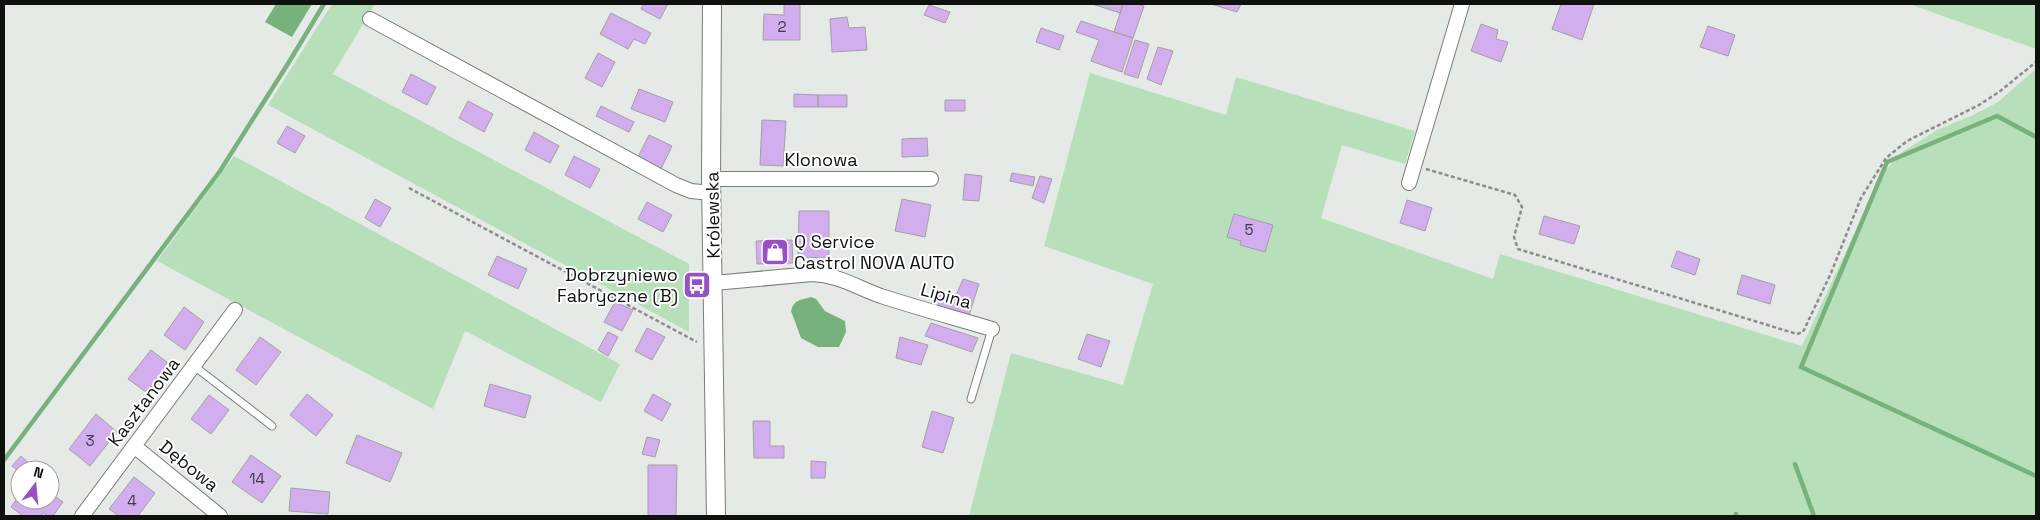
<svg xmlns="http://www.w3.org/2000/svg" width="2040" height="520" viewBox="0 0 2040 520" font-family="'Space Grotesk',sans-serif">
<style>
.green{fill:#b7dfba}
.water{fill:#77b17c}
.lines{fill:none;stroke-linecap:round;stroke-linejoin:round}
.stream{stroke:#77b17c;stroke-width:4.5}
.building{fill:#d2aeee;stroke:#a2a0a4}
.service-casing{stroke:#797d79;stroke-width:9}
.minor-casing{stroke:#797d79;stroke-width:16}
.tertiary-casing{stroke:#797d79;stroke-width:20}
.path{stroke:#8a8e8a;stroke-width:2.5;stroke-dasharray:4 2.5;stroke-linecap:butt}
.service{stroke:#fff;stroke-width:7}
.minor{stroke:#fff;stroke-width:14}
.tertiary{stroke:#fff;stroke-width:18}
.labels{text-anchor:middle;stroke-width:4;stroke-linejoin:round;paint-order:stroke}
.number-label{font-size:15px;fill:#403847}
.street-label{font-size:18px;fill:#0f110f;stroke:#fff}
.poi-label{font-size:18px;fill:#0f110f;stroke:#fff;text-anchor:start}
</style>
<rect width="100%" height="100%" fill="#e6eae6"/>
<!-- green -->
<path class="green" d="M332,4H375L333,74L689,264V332L268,105Z
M1909,4H2036V49Z
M2036,69V516H969L1011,353L1123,385L1153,284L1044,246L1090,73L1226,115L1236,77L1415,131L1405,164L1342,145L1321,218L1493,279L1500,254L1802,346L1882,174L1902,152L1937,130L1971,116L1998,102Z
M234,156L620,364L601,402L465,331L433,409L157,261Z"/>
<!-- water -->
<path class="water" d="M276,4H312L292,37L265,22Z
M811,297L816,299L825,311L845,321L846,332L839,347H818L801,338L791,311C794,299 802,300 811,297Z"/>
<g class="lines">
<!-- stream -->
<path class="stream" d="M2036,137L1997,116L1887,162L1801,367L2036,476
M4,460L220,171L289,62L324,4
M1795,464L1814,516
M1735,516L1736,514"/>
</g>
<!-- building -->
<path class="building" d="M643,4H668L660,19L641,9Z
M784,4H800V40H763L764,14L784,15Z
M1092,4H1123L1120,13Z
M1123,4H1137L1144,6L1133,38L1114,32Z
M1211,4H1241L1237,12Z
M1561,4H1594L1582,40L1552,29Z
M929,5L950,12L945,23L924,15Z
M611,13L651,33L645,44L634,39L628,49L600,34Z
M847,17L849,28L865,27L867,50L832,52L830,19Z
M1081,21L1133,38L1122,72L1091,61L1099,40L1076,32Z
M1481,24L1498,30L1496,39L1508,42L1501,62L1471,51Z
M1708,26L1735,35L1728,56L1700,47Z
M1041,28L1064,36L1059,50L1036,42Z
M1135,40L1149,44L1138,78L1124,74Z
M1158,47L1173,51L1161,85L1147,79Z
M598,53L615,62L602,87L585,78Z
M411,74L436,87L427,105L402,92Z
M639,89L673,102L665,122L631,109Z
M794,94L818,95V107H794Z
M818,95H847V107H818Z
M945,100H965V111H945Z
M468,101L493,114L484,132L459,118Z
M601,106L634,122L629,132L596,116Z
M762,120L786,121L783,166L760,165Z
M287,126L305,136L295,153L277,143Z
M534,132L559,146L550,163L525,150Z
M649,135L672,146L661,169L638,157Z
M927,138L928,156L902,157V139Z
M574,156L600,169L590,188L565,175Z
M1012,173L1035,177L1033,186L1010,181Z
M965,174L982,176L979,201L963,200Z
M1040,176L1052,179L1044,203L1032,198Z
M375,199L391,208L380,227L365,218Z
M902,199L931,205L925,237L895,231Z
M1407,200L1432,208L1425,231L1400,223Z
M647,202L672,215L663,232L638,219Z
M799,211H829V258L798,257Z
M1234,214L1273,225L1265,252L1240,245L1241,241L1227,237Z
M1544,216L1580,226L1574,244L1539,234Z
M792,240L793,263L757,264L756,241Z
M1677,251L1700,259L1695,275L1671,267Z
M497,256L527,269L518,289L488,275Z
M1742,275L1775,285L1770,304L1737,294Z
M963,279L979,284L969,315L938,305L940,294L955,298Z
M615,302L633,310L622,331L604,322Z
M184,307L204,322L185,350L164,335Z
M931,323L978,338L972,352L925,336Z
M647,328L665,337L652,360L635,351Z
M608,332L618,337L608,356L598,350Z
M1087,334L1110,341L1101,367L1078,359Z
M260,337L281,352L256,385L236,370Z
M900,337L928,345L921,365L896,358Z
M151,350L172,366L150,395L128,379Z
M490,384L531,396L525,418L484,406Z
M307,394L333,415L316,436L290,415Z
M653,394L671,404L662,421L644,411Z
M209,395L229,410L211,434L191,419Z
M932,411L954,418L943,453L922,447Z
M96,414L117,432L90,466L69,449Z
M753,421H770V446H784V458H754Z
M357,435L402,453L390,482L346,463Z
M647,437L660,440L655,457L642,454Z
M251,455L281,476L262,503L232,482Z
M21,456L34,468L33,470H20V472L12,466Z
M811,461L826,462L825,478H811Z
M648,465H677L676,516H648Z
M134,477L155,493L138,516H119L109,509Z
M291,488L330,492L328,514L289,511Z
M50,493L63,502L53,516H48L43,513L41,516H23L11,507L20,494V500H50Z"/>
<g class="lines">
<!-- service casing -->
<g class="service-casing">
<path id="service" d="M194,366L272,426
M971,399L992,329"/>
</g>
<!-- minor casing -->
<g class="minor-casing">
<path id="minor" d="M370,19L676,185L691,191L712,193
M711,179H931
M1409,183L1462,4
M714,283L812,274C839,275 856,287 881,296C918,308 955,318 992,329
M134,446L220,516
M82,516L235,310"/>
</g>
<!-- tertiary casing -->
<g class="tertiary-casing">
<path id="tertiary" d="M712,4L711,179L716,516"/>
</g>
<!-- path -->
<path class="path" d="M1426,169L1515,195L1522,207L1514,237L1518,249L1797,334L1803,332L1831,273L1861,198L1886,158L1907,141L1979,105L1999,92L2036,62
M409,188L697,342"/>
<!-- service -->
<use href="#service" class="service"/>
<!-- minor -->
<use href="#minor" class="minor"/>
<!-- tertiary -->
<use href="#tertiary" class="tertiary"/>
</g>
<!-- icons -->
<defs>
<g id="shop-square" transform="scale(1.4375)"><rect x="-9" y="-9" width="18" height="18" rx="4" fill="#9851c5" stroke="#fff"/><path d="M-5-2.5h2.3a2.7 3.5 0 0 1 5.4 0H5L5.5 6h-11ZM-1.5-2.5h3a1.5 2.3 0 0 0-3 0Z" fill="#fff"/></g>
<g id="bus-square" transform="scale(1.4375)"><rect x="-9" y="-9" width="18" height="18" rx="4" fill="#9851c5" stroke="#fff"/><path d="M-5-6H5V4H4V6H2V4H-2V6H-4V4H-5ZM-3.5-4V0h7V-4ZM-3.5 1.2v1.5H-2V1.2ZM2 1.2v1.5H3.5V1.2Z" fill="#fff"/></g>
</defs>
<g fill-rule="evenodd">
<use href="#shop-square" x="775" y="252"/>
<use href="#bus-square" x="697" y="285"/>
</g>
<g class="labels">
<!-- number labels -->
<g class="number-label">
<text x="782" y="32">2</text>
<text x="1249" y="235">5</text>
<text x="90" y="446">3</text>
<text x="257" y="484">14</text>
<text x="132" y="506">4</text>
</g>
<!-- street labels -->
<g class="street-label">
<text x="821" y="166">Klonowa</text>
<text transform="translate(713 215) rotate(-91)" y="6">Królewska</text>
<text transform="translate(946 296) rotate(16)" y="6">Lipina</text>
<text transform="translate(144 402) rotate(-53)" y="6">Kasztanowa</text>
<text transform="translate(189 466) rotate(39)" y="6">Dębowa</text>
</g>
<!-- poi labels -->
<g class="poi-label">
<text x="794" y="248">Q Service<tspan x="794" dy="21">Castrol NOVA AUTO</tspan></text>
<text x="678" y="281" text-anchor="end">Dobrzyniewo<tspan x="678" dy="21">Fabryczne (B)</tspan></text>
</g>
</g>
<!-- border -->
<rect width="2040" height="520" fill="none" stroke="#0f110f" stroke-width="10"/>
<!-- north arrow -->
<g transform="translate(35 485) rotate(16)"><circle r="24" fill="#ffffff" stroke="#9fa09f"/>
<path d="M0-4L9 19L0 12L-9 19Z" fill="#9851c5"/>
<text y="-8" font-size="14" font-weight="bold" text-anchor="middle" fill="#0f110f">N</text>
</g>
</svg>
